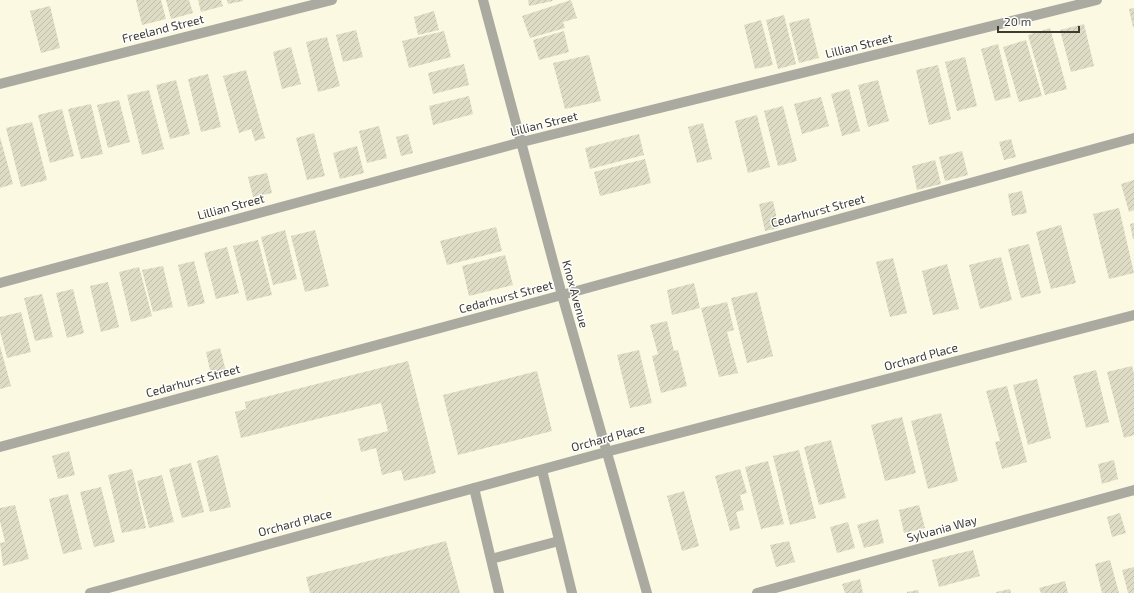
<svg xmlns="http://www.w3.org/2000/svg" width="1134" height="593" viewBox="0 0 1134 593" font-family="'Exo 2',sans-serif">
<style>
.building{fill:url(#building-hatch)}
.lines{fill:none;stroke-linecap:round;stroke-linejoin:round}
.service{stroke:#abaaa1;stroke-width:10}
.minor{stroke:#abaaa1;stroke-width:10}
.labels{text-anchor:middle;stroke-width:3;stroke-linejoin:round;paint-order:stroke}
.street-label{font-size:12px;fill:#3d3c33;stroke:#fff}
</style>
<defs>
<pattern id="building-hatch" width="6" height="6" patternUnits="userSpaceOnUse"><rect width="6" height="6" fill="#dfdcc5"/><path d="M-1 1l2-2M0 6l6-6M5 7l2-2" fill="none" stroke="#c0beaa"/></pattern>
</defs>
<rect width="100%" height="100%" fill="#fcf9e2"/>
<!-- building -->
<path class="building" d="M136,0H161L166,19L142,25Z
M166,0H189L193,13L171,19Z
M198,0H221L223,6L201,12Z
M227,0H243V1L228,4Z
M528,0H552L553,1L529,6Z
M571,0L577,18L563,22L565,28L530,38L522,16Z
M50,6L60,48L41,53L30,11Z
M1134,8V27H1133L1129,9Z
M434,11L439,30L418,35L414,17Z
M784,15L796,64L778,69L766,20Z
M809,18L819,58L799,63L789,23Z
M761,20L773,65L755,69L744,25Z
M1084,24L1094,66L1071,72L1060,30Z
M1050,28L1067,89L1045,95L1028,35Z
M356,30L363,57L343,62L336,35Z
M444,31L451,57L409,68L402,41Z
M564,31L569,52L539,60L533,40Z
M327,37L340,86L318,92L306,42Z
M1026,40L1042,96L1019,102L1003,47Z
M998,44L1011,97L995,101L981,49Z
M291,47L301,84L282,89L273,52Z
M589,55L601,101L565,109L553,63Z
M965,57L977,106L957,111L945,62Z
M464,64L469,85L433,94L428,73Z
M938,65L951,119L929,125L916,70Z
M246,70L265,138L255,141L251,129L239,133L223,76Z
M208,74L221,127L201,132L188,79Z
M176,80L190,134L170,139L156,85Z
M878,80L889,121L868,127L858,85Z
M849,89L860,131L842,136L831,94Z
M149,90L164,149L142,155L127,95Z
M469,96L473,114L433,125L429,106Z
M821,97L829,126L802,134L794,104Z
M119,100L130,142L108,148L97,105Z
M91,104L103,154L81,159L68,109Z
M783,106L797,161L778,166L764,111Z
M62,109L74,156L50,163L38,115Z
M757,115L770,167L748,173L735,121Z
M32,122L47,180L21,187L6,128Z
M703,123L712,159L697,163L688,127Z
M379,126L387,158L367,163L359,131Z
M314,133L325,176L307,180L296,138Z
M408,134L413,153L401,156L396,137Z
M639,134L644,155L590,169L585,148Z
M0,137L13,184L0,188Z
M1011,139L1016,157L1004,160L999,142Z
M357,146L364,173L340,179L333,153Z
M962,151L968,175L945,181L939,157Z
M645,159L651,183L600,196L594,172Z
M935,160L941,184L917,190L912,166Z
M267,173L272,193L253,197L248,177Z
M1134,180V210L1129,212L1121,184Z
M1022,191L1027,213L1012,216L1008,194Z
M773,201L779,228L765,231L759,204Z
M1119,208L1134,273L1109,279L1093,214Z
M1134,223V239H1133L1130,224Z
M1061,225L1076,283L1051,289L1036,232Z
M496,227L502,251L447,265L440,241Z
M285,230L297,279L273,285L261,237Z
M315,230L329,286L305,292L291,236Z
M258,240L272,295L247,301L233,246Z
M1029,244L1041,293L1021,298L1008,249Z
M227,247L239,293L216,299L204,253Z
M505,255L513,285L469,296L462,266Z
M1001,257L1012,300L980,309L969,265Z
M893,258L907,313L890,317L876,262Z
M194,261L205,303L188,307L178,265Z
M947,264L959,309L933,315L922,271Z
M163,266L173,307L153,312L142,270Z
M139,267L152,316L131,322L119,272Z
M108,282L119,327L101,332L90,286Z
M694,283L700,308L672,315L667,290Z
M73,289L84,333L67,338L56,293Z
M757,292L773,356L747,363L731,298Z
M42,294L53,337L35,341L24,298Z
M727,302L734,330L727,332L738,373L719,377L701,308Z
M21,312L31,352L7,358L0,331V317Z
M667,321L674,351L678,350L687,386L661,393L652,356L658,354L650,325Z
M0,346L11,386L0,389Z
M220,348L226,371L211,375L206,352Z
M639,350L652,403L630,408L617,355Z
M408,361L436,473L404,481L401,470L382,475L376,448L361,452L358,439L388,431L381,403L241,438L235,412L246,409L245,402Z
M1132,366L1134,374V435L1124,438L1107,372Z
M1096,370L1109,422L1086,428L1073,376Z
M537,371L552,431L458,455L443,395Z
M1037,379L1051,438L1028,445L1013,385Z
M1007,386L1027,462L1002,469L995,442L1000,441L986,391Z
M941,413L958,481L928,489L911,421Z
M902,417L916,473L885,481L871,425Z
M831,440L846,498L819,505L804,447Z
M799,450L816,518L790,525L773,456Z
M69,451L75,475L58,479L52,456Z
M218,455L231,507L210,512L197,461Z
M1114,460L1118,479L1102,484L1098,464Z
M768,461L784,524L761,529L745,467Z
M191,463L204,512L182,518L169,469Z
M132,469L146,528L122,533L108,475Z
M740,469L747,493L740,495L744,510L736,512L740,528L730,531L715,476Z
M162,475L174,522L149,528L137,481Z
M101,487L115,542L94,547L80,492Z
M684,491L699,546L682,551L667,496Z
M68,494L82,549L63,554L49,499Z
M15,505L29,559L3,566L0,543L5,542L0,521V508Z
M919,505L925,528L904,533L899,510Z
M1120,513L1126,533L1112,537L1107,517Z
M878,519L884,543L864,548L857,525Z
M848,522L855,548L837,553L830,527Z
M446,541L460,593H310L306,577Z
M789,541L795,562L776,567L770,545Z
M973,550L980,576L939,587L932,560Z
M1110,560L1119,593H1102L1095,564Z
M1134,567V593H1128L1122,570Z
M860,579L863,593H845L842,584Z
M1065,581L1068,593H1041L1039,588Z
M1010,589L1011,593H996V592Z
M918,590L919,593H907V592Z"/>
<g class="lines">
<!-- service -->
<path class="service" d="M0,447L562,295L1134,138
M542,470L572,593
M474,488L499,593
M491,559L559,541
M757,593L1134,490"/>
<!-- minor -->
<path class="minor" d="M483,0L562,295L647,593
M0,84L332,0
M0,283L522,142L1097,0
M90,593L606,452L1134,315"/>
</g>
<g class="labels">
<!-- street labels -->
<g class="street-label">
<text transform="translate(163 29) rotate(-14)" y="4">Freeland Street</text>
<text transform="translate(859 46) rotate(-14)" y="4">Lillian Street</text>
<text transform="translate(544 124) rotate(-14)" y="4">Lillian Street</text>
<text transform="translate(231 207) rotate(-15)" y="4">Lillian Street</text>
<text transform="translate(818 211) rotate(-15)" y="4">Cedarhurst Street</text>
<text transform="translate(575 294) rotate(75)" y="4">Knox Avenue</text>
<text transform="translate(506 297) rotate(-15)" y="4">Cedarhurst Street</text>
<text transform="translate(921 357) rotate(-15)" y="4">Orchard Place</text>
<text transform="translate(193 381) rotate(-15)" y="4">Cedarhurst Street</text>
<text transform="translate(608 438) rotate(-15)" y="4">Orchard Place</text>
<text transform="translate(295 523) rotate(-15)" y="4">Orchard Place</text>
<text transform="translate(942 529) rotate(-15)" y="4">Sylvania Way</text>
</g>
</g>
<!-- scale -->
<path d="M998 26v6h81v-6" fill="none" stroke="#3d3c33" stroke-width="2"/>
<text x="1004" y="26" font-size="12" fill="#3d3c33" stroke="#ffffff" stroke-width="3" paint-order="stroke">20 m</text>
</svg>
